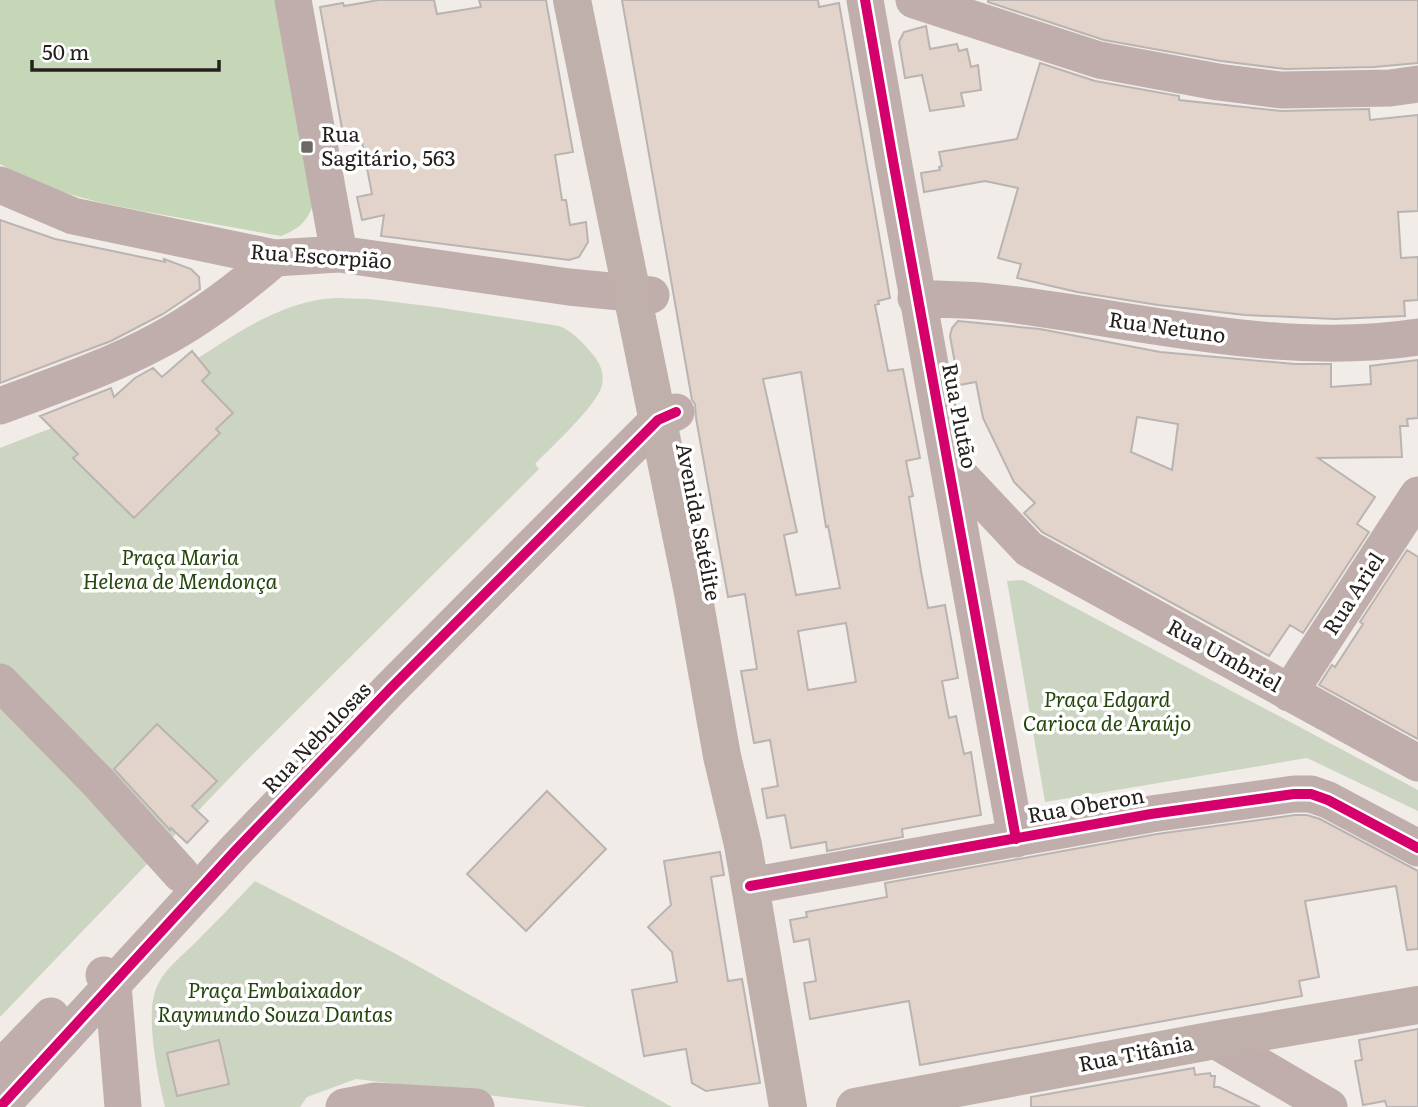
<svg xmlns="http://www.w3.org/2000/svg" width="1418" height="1107" viewBox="0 0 1418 1107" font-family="Literata,serif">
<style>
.green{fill:#ccd5c1}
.forest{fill:#c5d7b6}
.building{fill:#e2d4cb;stroke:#b9b4b2;stroke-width:2;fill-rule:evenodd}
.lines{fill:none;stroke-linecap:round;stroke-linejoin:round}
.minor{stroke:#bfaeac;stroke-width:37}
.major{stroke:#c0b0ac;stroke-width:38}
.cycleway-casing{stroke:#fff;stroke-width:15}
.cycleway{stroke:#d6006c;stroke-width:10}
.poi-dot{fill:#6d6765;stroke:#fff;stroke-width:2.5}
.labels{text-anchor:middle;stroke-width:7;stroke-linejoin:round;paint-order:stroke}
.poi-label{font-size:21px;fill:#25201e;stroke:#fff;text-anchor:start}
.street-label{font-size:21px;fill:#25201e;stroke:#fff}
.park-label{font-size:21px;font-style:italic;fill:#24450b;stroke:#fff}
</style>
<rect width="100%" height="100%" fill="#f2ece8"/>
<!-- green -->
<path class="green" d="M336,298L370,299L436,307L559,326C572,331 580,340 589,350C598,360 605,370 602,385C598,405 550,448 535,464L539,469L245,762L0,1017V448C46,430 94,413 140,392C204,362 263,301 336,298Z
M1023,580L1418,790V811L1307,758L1045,802L1007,581Z
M255,881L396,954L672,1107H587L356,1079L307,1097L300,1107H165C158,1078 145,1016 156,989C163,970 181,957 195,943C215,923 235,902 255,881Z"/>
<!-- forest -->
<path class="forest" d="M0,0H275L314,202C308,221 299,229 281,236C242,229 203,222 164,215C104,204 53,195 0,164Z"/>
<!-- building -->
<path class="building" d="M379,0H434L437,14L481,7L479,0H546L573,152L555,155L562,200H566L570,225L586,222L588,242L579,257L569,260L381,236L384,215L362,220L357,197L372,194L362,142L345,145L320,7L343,3L344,6Z
M622,0H818L819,7L839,3L890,298L878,301L879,304L875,305L888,371L903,369L920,458L906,461L913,496L909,497L921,571L928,608L945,605L958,678L942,681L949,718L956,716L964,754L971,752L981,815L902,829L903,837L827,851L826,842L791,848L785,815L767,818L762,789L778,786L770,740L754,743L741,671L757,669L745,594L728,597L696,418L695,404L692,400ZM801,372L826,527L828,526L840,588L796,595L784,535L797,532L763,379ZM846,623L856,682L808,690L798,631Z
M988,0H1418V63L1374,67L1285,69L1221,61L1104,40L988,2Z
M926,26L930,49L957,44L959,51L967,49L971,67L978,65L981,90L961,93L964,106L930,111L922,75L905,78L899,42L904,32Z
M1040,63L1095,81L1179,96V100L1281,111L1369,109L1370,120L1418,115V211L1398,212L1401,258L1418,257V300L1404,301L1405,316L1335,319L1245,315L1158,305L1077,292L1017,278L1021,264L998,258L1018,188L985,181L924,192L921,173L940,170L939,167L942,166L939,152L1017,139Z
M0,220L55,239L165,262L164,259L191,269L199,277L200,289L163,314L111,341L0,383Z
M958,321L1040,329L1160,352L1295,364H1331V387L1371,384L1370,366L1418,360V418L1407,419L1408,426H1400L1402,457L1318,458L1375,497L1357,524L1369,532L1303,633L1290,625L1269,656L1042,532L1024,513L1035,503L1014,482L983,418L976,382L959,385L950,336L952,328ZM1137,417L1178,424L1172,470L1131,452Z
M192,351L210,373L202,381L233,413L216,429L220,433L134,518L73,458L78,454L40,416L111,388L114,397L135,378L153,368L162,377Z
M1407,550L1418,557V739L1319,685L1332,665L1335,667L1363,624L1360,622Z
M157,724L217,781L192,806L208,821L187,843L171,828L170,830L114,769Z
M547,791L606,849L526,931L467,874Z
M1295,815H1307L1320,819L1418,871V949L1407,950L1396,886L1305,901L1319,977L1299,981L1302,996L920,1065L909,1001L810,1019L804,983L816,981L809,939L794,942L790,920L807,917L806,912L887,897L885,883L1157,834Z
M720,852L724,875L711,877L728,981L742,979L760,1083L706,1091L692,1083L686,1049L644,1056L632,990L677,982L672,952L648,927L671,905L664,861Z
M1418,1029V1107H1387L1385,1101L1363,1105L1355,1061L1362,1060L1359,1040Z
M219,1040L229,1084L177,1096L167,1053Z
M1194,1068L1195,1075L1210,1073L1211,1076H1215L1214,1087H1219L1260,1107H1031V1097Z"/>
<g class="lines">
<!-- minor -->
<path class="minor" d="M293,0L339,254
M865,0C913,280 966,559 1016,839
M914,0L1099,60L1218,82L1281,90L1390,88L1418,84
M0,185L73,216L275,258L339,254L569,287L651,295
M916,298C941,300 966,299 991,302C1132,317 1275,359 1418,337
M0,406C53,386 108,368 158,341C200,319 239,289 275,258
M949,464L1029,549L1418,763
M0,682L98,782L181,874
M1289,693L1418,495
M750,886L1151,814L1294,794H1311L1328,800L1418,848
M104,975L113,985L123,1107
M1215,1040L1329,1107
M0,1069L51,1016
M0,1107L235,851L390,689L658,420L676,412
M344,1107L375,1101L476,1107"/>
<!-- major -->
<path class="major" d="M572,0L693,593L722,756L743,845L788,1107
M855,1107L1215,1040L1418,1005"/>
<!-- cycleway casing -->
<g class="cycleway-casing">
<path id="cycleway" d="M865,0C913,280 966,559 1016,839
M750,886L1151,814L1294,794H1311L1328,800L1418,848
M0,1107L235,851L390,689L658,420L676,412"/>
</g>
<!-- cycleway -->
<use href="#cycleway" class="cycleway"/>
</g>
<!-- markers -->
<rect class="poi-dot" x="300" y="140" width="14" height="14" rx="3.5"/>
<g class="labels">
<!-- poi labels -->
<g class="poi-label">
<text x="321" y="142">Rua<tspan x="321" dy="24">Sagitário, 563</tspan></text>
</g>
<!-- street labels -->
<g class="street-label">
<text transform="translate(321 257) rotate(4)" y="7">Rua Escorpião</text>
<text transform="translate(1167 328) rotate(8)" y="7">Rua Netuno</text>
<text transform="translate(959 416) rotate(79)" y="7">Rua Plutão</text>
<text transform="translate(698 522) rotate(79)" y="7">Avenida Satélite</text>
<text transform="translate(1354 594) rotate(-57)" y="7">Rua Ariel</text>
<text transform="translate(1224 656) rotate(29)" y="7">Rua Umbriel</text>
<text transform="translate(317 738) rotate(-46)" y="7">Rua Nebulosas</text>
<text transform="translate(1086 806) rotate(-10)" y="7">Rua Oberon</text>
<text transform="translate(1136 1054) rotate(-11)" y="7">Rua Titânia</text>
</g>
<!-- park labels -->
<g class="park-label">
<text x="180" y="565">Praça Maria<tspan x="180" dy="24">Helena de Mendonça</tspan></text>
<text x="1107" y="707">Praça Edgard<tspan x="1107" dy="24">Carioca de Araújo</tspan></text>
<text x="275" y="998">Praça Embaixador<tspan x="275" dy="24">Raymundo Souza Dantas</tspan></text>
</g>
</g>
<!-- scale -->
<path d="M32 60v10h187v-10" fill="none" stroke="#25201e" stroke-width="3.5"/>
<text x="42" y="60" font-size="21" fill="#25201e" stroke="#ffffff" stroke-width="5" paint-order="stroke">50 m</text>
</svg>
